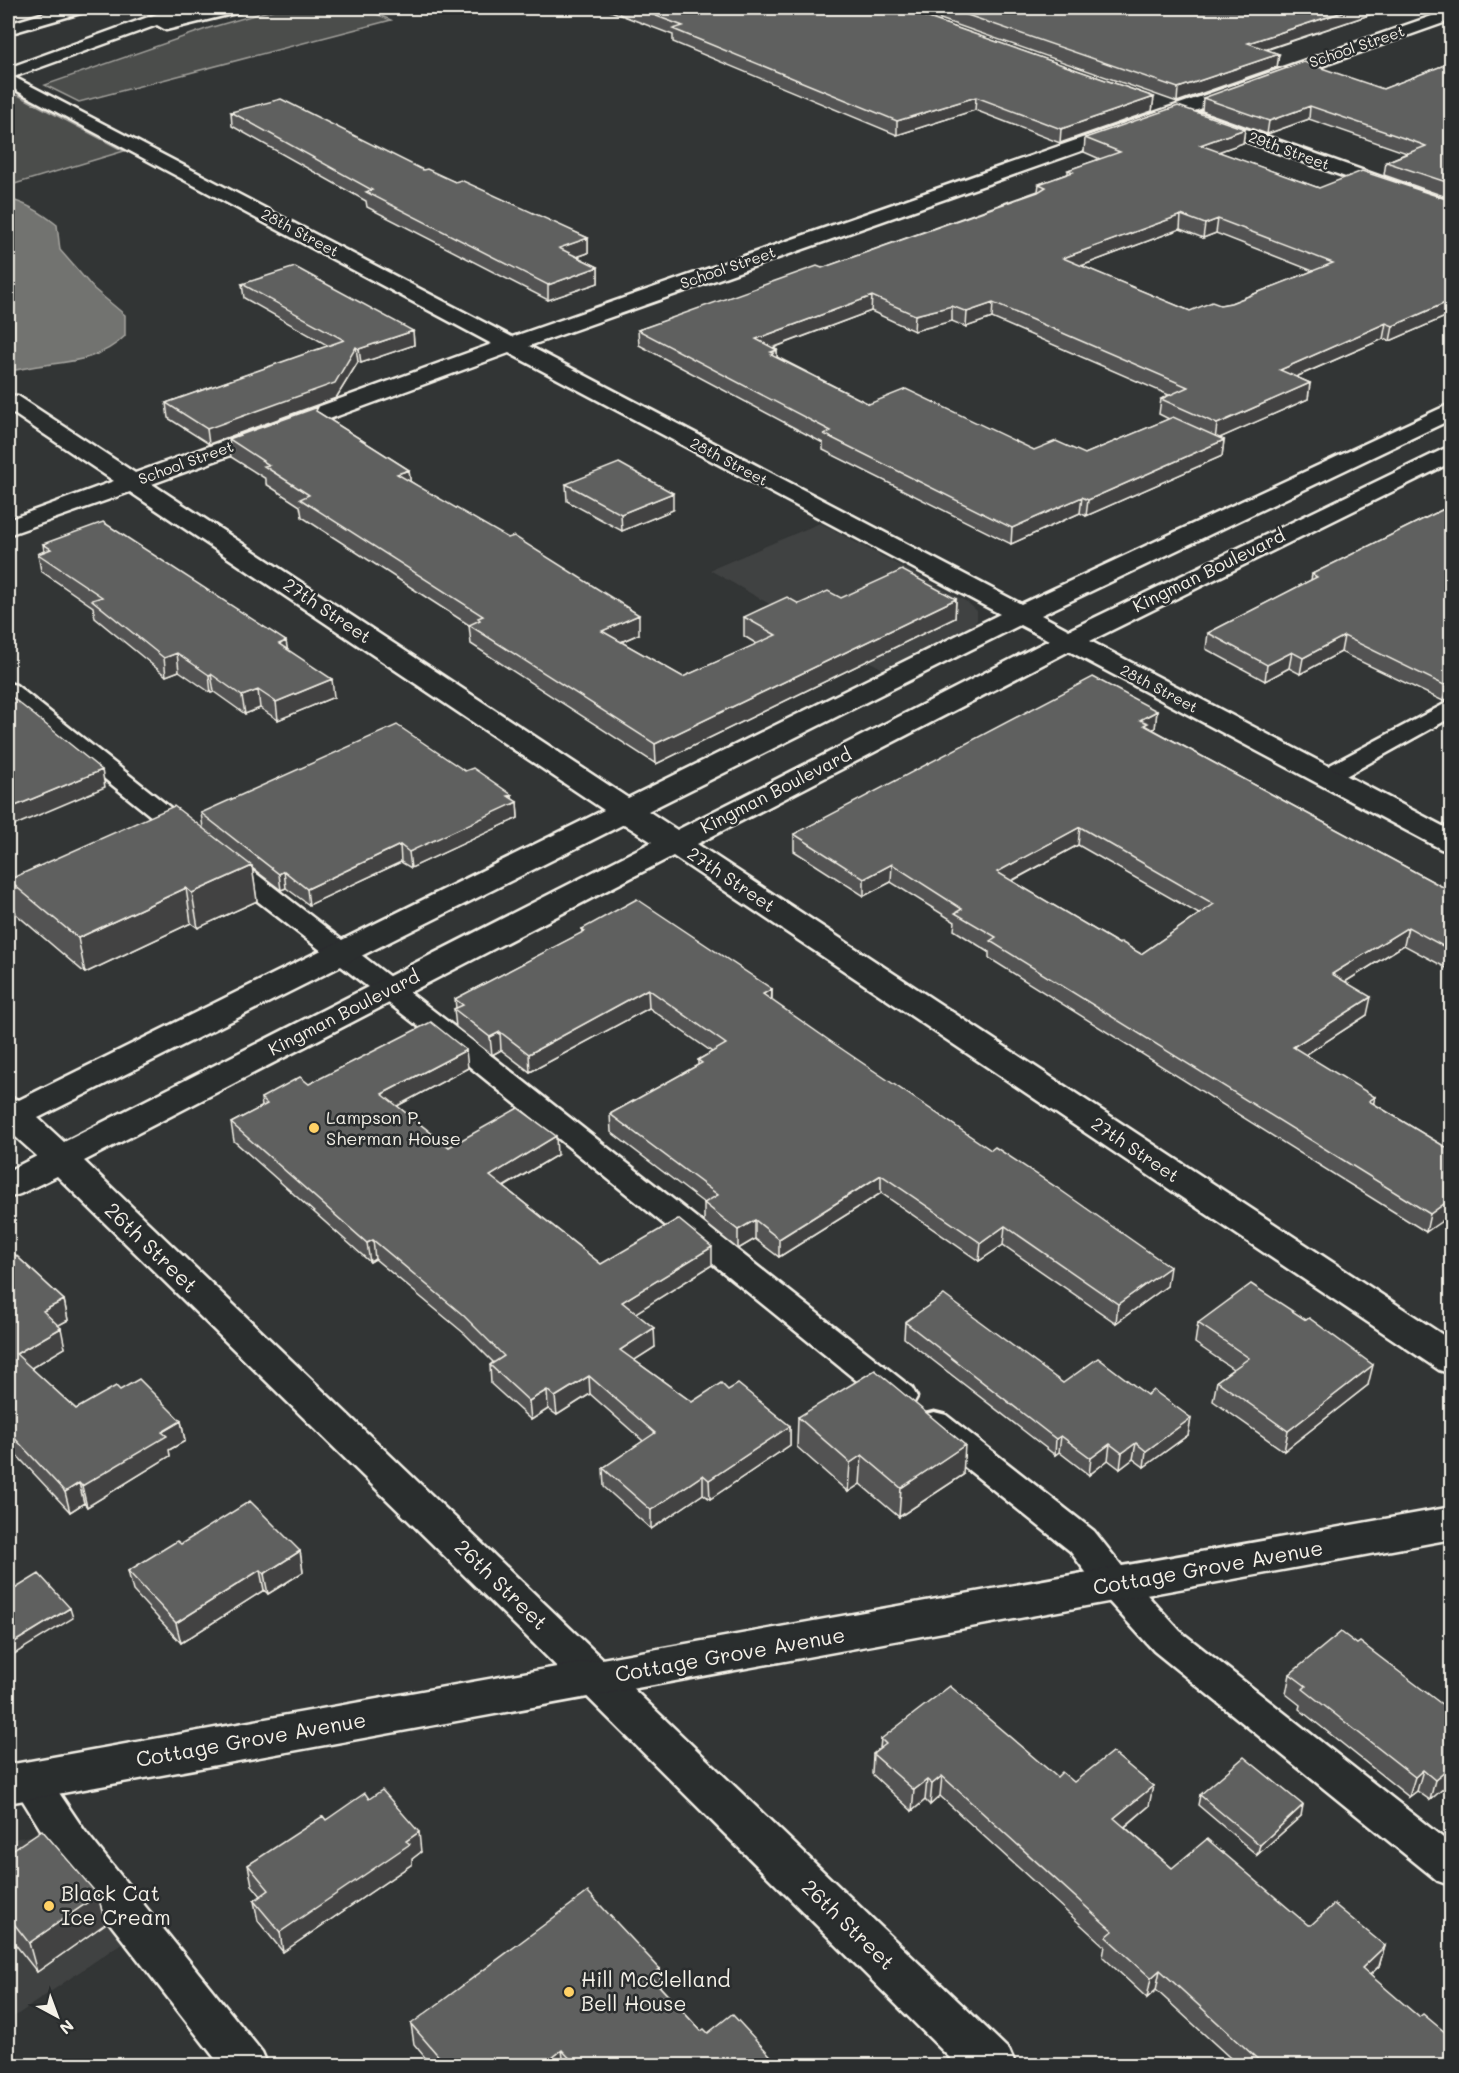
<svg xmlns="http://www.w3.org/2000/svg" width="1459" height="2073" viewBox="0 0 1459 2073" font-family="Mali,sans-serif">
<style>
.built{fill:#404242}
.green{fill:#4b4d4c;stroke:#a09f9a;stroke-width:1.5}
.water{fill:#727370;stroke:#a6a5a0;stroke-width:1.5}
.lines{fill:none;stroke-linecap:round;stroke-linejoin:round}
.lane-casing{stroke:#f4f1e8;stroke-width:5}
.street-casing{stroke:#f4f1e8;stroke-width:5}
.secondary-casing{stroke:#f4f1e8;stroke-width:5}
.highway-casing{stroke:#f4f1e8;stroke-width:5}
.lane{fill:#2a2d2e;fill-rule:evenodd}
.street{fill:#2a2d2e;fill-rule:evenodd}
.secondary{fill:#2a2d2e;fill-rule:evenodd}
.highway{fill:#2a2d2e;fill-rule:evenodd}
.wall{fill:#525352;stroke:#f4f1e8;stroke-width:1.5;fill-rule:evenodd}
.shaded-wall{fill:#424342;stroke:#f4f1e8;stroke-width:1.5}
.building{fill:#5f605f;stroke:#f4f1e8;stroke-width:1.5;fill-rule:evenodd}
.poi-dot{fill:#ffd166;stroke:#2a2d2e;stroke-width:2}
.labels{text-anchor:middle;stroke-width:5;stroke-linejoin:round;paint-order:stroke}
.far-street-label{font-size:15px;fill:#f4f1e8;stroke:#2a2d2e}
.street-label{font-size:18px;fill:#f4f1e8;stroke:#2a2d2e}
.poi-label{font-size:18px;fill:#f4f1e8;stroke:#2a2d2e;text-anchor:start}
.near-street-label{font-size:21px;fill:#f4f1e8;stroke:#2a2d2e}
.near-poi-label{font-size:21px;fill:#f4f1e8;stroke:#2a2d2e;text-anchor:start}
</style>
<rect width="100%" height="100%" fill="#323535"/>
<filter id="ink" filterUnits="userSpaceOnUse"><feTurbulence type="fractalNoise" baseFrequency=".0167" numOctaves="2"/><feDisplacementMap in="SourceGraphic" scale="12" xChannelSelector="R" yChannelSelector="G"/><feConvolveMatrix kernelMatrix="1 2 1 2 8 2 1 2 1" color-interpolation-filters="sRGB"/></filter>
<g filter="url(#ink)">
<!-- built -->
<path class="built" d="M820,523L967,602L977,611V620L973,625L883,669L710,570Z
M36,1835L123,1942L8,2021V1840Z"/>
<!-- green -->
<path class="green" d="M279,8H362L391,20L79,102L45,85L209,28Z
M18,95L124,151L8,186V99Z"/>
<!-- water -->
<path class="water" d="M8,199C27,203 42,213 57,225L60,250L94,289L125,315V336C93,368 48,360 8,372Z"/>
<g class="lines">
<!-- lane casing -->
<g class="lane-casing">
<path id="lane" d="M8,683L16,685L201,832L205,837L201,842L192,845L183,842L8,701Z
M1452,700V717L1335,782L1326,785L1317,782L1313,777L1317,772Z
M223,853L232,855L479,1046L912,1388L917,1397L912,1406L900,1409L888,1406L459,1058L214,867L210,861L214,855Z
M934,1412L946,1415L1094,1531L1129,1575L1180,1631L1452,1845V1886L1438,1881L1154,1651L1103,1595L1070,1551L922,1433L917,1424L922,1415Z
M29,1764L43,1769L84,1830L262,2052L268,2066H221L56,1854L10,1780L15,1769Z"/>
</g>
<!-- street casing -->
<g class="street-casing">
<path id="street" d="M1452,9V20L529,346L1021,604L1452,403V419L1041,615L1069,630L1452,445V462L1090,641L1452,831V852L1441,849L1069,651L697,844L1452,1341V1374L1439,1370L673,856L84,1161L1009,2050L1016,2066H958L517,1627L57,1176L20,1194L8,1198V1171L37,1156L8,1130V1097L19,1100L604,810L130,492L8,535V520L114,481L8,410V395L18,396L135,473L492,344L8,86V74L512,337ZM509,353L1000,614L628,798L152,484ZM1020,625L1049,640L677,830L648,811ZM624,824L652,842L64,1142L38,1118Z
M1201,113L1452,202V215L1194,123L1192,119Z"/>
</g>
<!-- secondary casing -->
<g class="secondary-casing">
<path id="secondary" d="M1452,1507V1539L8,1803V1765Z"/>
</g>
<!-- highway casing -->
<g class="highway-casing">
<path id="highway" d="M61,8H87L84,12L8,34V24Z
M173,8H197L185,15L215,8H243L240,12L166,30L157,25L8,79V68Z"/>
</g>
<!-- lane -->
<use href="#lane" class="lane"/>
<!-- street -->
<use href="#street" class="street"/>
<!-- secondary -->
<use href="#secondary" class="secondary"/>
<!-- highway -->
<use href="#highway" class="highway"/>
</g>
<!-- wall -->
<path class="wall" d="M603,8H900L1154,97L1152,111L1060,143L975,110L897,135L673,42V35Z
M909,8H1384V10L1266,50L1279,54L1277,67L1177,102Z
M1452,62V199L1384,175L1386,162L1407,153L1309,119L1267,134L1202,111L1203,98L1383,89Z
M231,112L423,170L455,182L588,238V253L577,257L598,267V283L548,300L367,207L366,201L232,126Z
M1245,129L1243,143L1218,152L1319,188L1452,201V314L1390,341L1383,339L1296,377L1310,383L1308,399L1219,438L1224,440L1222,456L1086,516L1080,513L1011,544L823,450V443L639,345L638,330L822,268L1038,191L1039,184L1068,174V170L1100,159L1084,152L1085,138ZM1180,229L1203,238L1216,233L1313,271L1231,303L1190,311L1081,266ZM871,311L914,331L952,321L966,327L992,318L1169,395L1161,399L1159,414L1169,419L1085,454L1034,450L869,404L777,357V350L773,348Z
M242,284L413,331L414,345L361,363L358,362L336,398L209,444L168,418L166,403L329,346L244,298Z
M319,413L409,470L410,481L639,634L621,642L683,677L757,644L744,636V617L799,604L841,598L956,599L955,618L656,764L471,644L469,625L302,517L300,506L266,484V479L231,457L229,439Z
M566,484L673,510L622,531L567,501Z
M1452,505V697L1443,701L1341,652L1300,674L1289,668L1265,681L1206,649L1208,633L1311,580L1312,574Z
M43,544L286,641L287,650L334,697L278,720L260,708L245,714L214,692L211,693L179,671L166,676L95,618L93,607L41,571L38,554L44,551Z
M1157,711L1155,728L1152,729L1452,892V971L1404,945L1345,982L1367,1015L1305,1055L1374,1104L1452,1151L1426,1232L989,958V952L954,930L955,922L891,882L864,896L794,851V834ZM1078,845L1199,914L1141,954L1119,944L1012,881Z
M465,771L517,802L518,818L411,868L401,862L309,905L286,888L281,890L252,868L257,901L198,928L191,923L85,973L16,914L8,880L203,828L201,813Z
M582,929L772,989V1001L1167,1286L1116,1323L1003,1245L979,1261L881,1193L779,1257L755,1239L738,1249L704,1222V1203L611,1132L610,1114L698,1065V1060L712,1052L649,1008L530,1072L501,1050L492,1055L456,1027L454,1009L456,1008L455,999L582,933Z
M1452,1037V1060L1446,1057L1449,1039Z
M468,1068L397,1106L449,1147L557,1155L504,1187L601,1264L712,1265L635,1313L655,1347L634,1360L692,1402L728,1390L790,1426V1445L710,1499L703,1494L651,1529L604,1487L603,1468L643,1441L590,1394L557,1415L548,1409L531,1420L491,1384L490,1365L493,1362L465,1334L375,1259L370,1262L234,1141L231,1123L262,1107L261,1098L309,1084Z
M8,1248L64,1300L68,1320L58,1325L65,1348L31,1368L76,1409L120,1390L181,1421L185,1441L169,1450L170,1456L87,1507L84,1503L70,1512L8,1446Z
M905,1322L1063,1383L1147,1395L1191,1418L1188,1435L1144,1467L1133,1459L1120,1469L1108,1460L1089,1475L1059,1452L1055,1455L904,1338Z
M1198,1323L1368,1385L1284,1451L1213,1401L1217,1381L1233,1369L1195,1343Z
M798,1417L963,1475L899,1517L860,1484L848,1492L797,1447Z
M181,1544L300,1551L303,1572L268,1594L264,1590L181,1643L133,1591L128,1571Z
M1357,1644L1452,1712V1781L1430,1800L1417,1791L1409,1797L1299,1709L1300,1705L1286,1694L1290,1674Z
M881,1739L1057,1777L1149,1806L1125,1827L1172,1868L1308,1925L1385,1946L1379,1966L1370,1975L1452,2066H1239L1156,1990L1147,1998L1103,1957L1105,1946L1103,1945L940,1796L930,1805L925,1800L912,1811L872,1774L873,1754L880,1748Z
M1200,1795L1301,1816L1257,1855L1198,1805Z
M369,1799L421,1852L412,1859V1864L283,1952L258,1921L254,1901L261,1896L252,1885L248,1865L326,1820Z
M8,1853L98,1895L105,1924L37,1972L8,1935Z
M660,1969V1987L701,2031L708,2033L780,2066H432L414,2044L411,2024Z"/>
<!-- shaded-wall -->
<path class="shaded-wall" d="M1355,8H1384V10L1246,56L1248,43Z
M1279,54L1277,67L1177,102L1178,88Z
M976,97L975,110L897,135V121Z
M1154,97L1152,111L1060,143L1061,129Z
M1310,106L1309,119L1267,134L1269,121Z
M1245,129L1243,143L1198,159L1200,145Z
M1181,215L1180,229L1062,273L1063,258Z
M1218,219L1216,233L1203,238L1205,224Z
M588,238V253L559,263V248Z
M598,267V283L548,300V285Z
M872,296L871,311L756,354V339Z
M1452,300V314L1390,341L1393,326Z
M993,303L992,318L966,327L967,312Z
M952,306V321L914,331L915,315Z
M1386,323L1383,339L1277,385L1280,370Z
M413,331L414,345L361,363L359,349Z
M356,347L358,362L336,398L209,444L207,429Z
M777,350V365L771,352Z
M1310,383L1308,399L1215,440L1217,424Z
M1224,440L1222,456L1086,516L1088,500Z
M409,470L411,488L397,474Z
M673,493V510L622,531L621,514Z
M1082,497L1080,513L1011,544L1012,528Z
M956,599L955,618L656,764L655,744Z
M639,615V634L602,650V631Z
M1344,636L1341,652L1300,674L1303,658Z
M286,641L289,659L279,644Z
M1292,652L1289,668L1265,681L1267,665Z
M177,653L179,671L166,676L164,658Z
M211,674L214,692L211,693L209,675Z
M332,679L334,697L278,720L276,702Z
M1452,683V697L1443,701L1446,686Z
M258,690L260,708L245,714L242,696Z
M1157,711L1155,728L1147,732L1140,720Z
M102,770L105,787L8,828V809Z
M512,795L513,804L517,802L518,818L411,868L409,852Z
M1080,827L1078,845L996,889L997,872Z
M400,845L401,862L309,905L307,889Z
M892,864L891,882L864,896V879Z
M252,866L257,901L198,928L192,893Z
M284,871L286,888L281,890L279,874Z
M186,888L191,923L85,973L78,938Z
M1408,927L1404,945L1329,992L1332,974Z
M648,989L649,1008L530,1072L529,1054Z
M772,989L771,1007L763,994Z
M1371,997L1367,1015L1290,1065L1293,1047Z
M500,1032L501,1050L492,1055L490,1037Z
M466,1050L468,1068L384,1113L382,1094Z
M1375,1097L1371,1115L1369,1101Z
M556,1136L557,1155L491,1194L490,1176Z
M881,1175V1193L779,1257V1239Z
M1452,1198V1214L1426,1232L1430,1214Z
M755,1220V1239L738,1249V1230Z
M1005,1226L1003,1245L979,1261L981,1243Z
M373,1240L375,1259L370,1262L367,1243Z
M712,1247V1265L623,1321L622,1302Z
M1170,1267L1167,1286L1116,1323L1118,1304Z
M64,1300L68,1320L48,1331L43,1311Z
M61,1328L65,1348L21,1374L16,1354Z
M654,1328L655,1347L621,1369L620,1350Z
M1373,1365L1368,1385L1284,1451L1288,1431Z
M589,1376L590,1394L557,1415L555,1397Z
M547,1390L548,1409L531,1420L529,1401Z
M1191,1418L1188,1435L1144,1467L1146,1451Z
M181,1421L185,1441L169,1450L170,1456L87,1507L82,1486L162,1432Z
M790,1426V1445L710,1499L709,1480Z
M1061,1436L1059,1452L1055,1455L1056,1439Z
M1136,1443L1133,1459L1120,1469L1122,1453Z
M1110,1444L1108,1460L1089,1475L1091,1458Z
M965,1445L963,1475L899,1517L901,1488Z
M862,1455L860,1484L848,1492L850,1463Z
M703,1475V1494L651,1529V1510Z
M79,1483L84,1503L70,1512L65,1492Z
M300,1551L303,1572L268,1594L264,1574Z
M260,1570L264,1590L181,1643L176,1623Z
M70,1608L73,1618L8,1658V1646Z
M1452,1766V1781L1430,1800L1435,1780Z
M1423,1770L1417,1791L1409,1797L1415,1777Z
M942,1776L940,1796L930,1805L932,1784Z
M927,1780L925,1800L912,1811L914,1790Z
M1153,1786L1149,1806L1111,1838L1114,1818Z
M1303,1805L1301,1816L1257,1855L1260,1845Z
M419,1832L421,1852L412,1859V1864L283,1952L280,1932Z
M98,1895L105,1924L37,1972L29,1943Z
M1385,1946L1379,1966L1356,1988L1362,1968Z
M660,1969V1989L650,1976Z
M1160,1970L1156,1990L1147,1998L1151,1978Z
M562,2050L564,2066H542Z"/>
<!-- building -->
<path class="building" d="M635,8H900L1154,97L1061,129L976,97L897,121L673,29L683,26Z
M947,8H1355L1248,43L1279,54L1178,88Z
M1304,62L1383,89L1452,62V184L1386,162L1426,146L1418,143L1310,106L1269,121L1203,98Z
M281,99L423,170L427,169L455,182L461,180L588,238L559,248L598,267L548,285L366,192L372,190L231,112Z
M1178,106L1245,129L1200,145L1319,188L1362,171L1452,201V300L1393,326L1386,323L1280,370L1310,383L1217,424L1161,399L1188,387L993,303L967,312L952,306L915,315L872,296L756,339L777,350L771,352L774,353L771,355L869,404L906,389L1034,450L1056,441L1085,454L1173,417L1224,440L1088,500L1082,497L1012,528L824,434L831,431L638,330L817,266L822,268L1038,192L1046,187L1039,184L1073,172L1068,170L1120,152L1085,138ZM1181,215L1205,224L1218,219L1333,263L1231,303L1220,305L1212,302L1190,311L1063,258Z
M295,267L413,331L359,349L356,347L335,383L207,429L166,403L344,340L242,284Z
M318,407L316,411L409,470L397,474L508,538L514,536L639,615L602,631L683,677L776,635L744,617L787,597L799,604L828,591L841,598L902,570L956,599L655,744L469,625L480,620L478,618L483,616L300,499L309,495L264,466L269,465L229,439Z
M619,463L673,493L621,514L566,484Z
M1452,505V683L1446,686L1344,636L1303,658L1292,652L1267,665L1208,633L1317,577L1312,574Z
M103,522L286,641L279,644L332,679L276,702L258,690L242,696L211,674L209,675L177,653L164,658L92,600L102,597L38,554L51,549L43,544Z
M1093,677L1157,711L1140,720L1148,723L1144,725L1452,892V951L1408,927L1332,974L1371,997L1293,1047L1375,1097L1369,1101L1452,1151V1198L1430,1214L990,941L996,937L955,913L962,909L892,864L864,879L794,834ZM1080,827L1214,904L1141,954L1121,942L1119,944L997,872Z
M8,694L102,770L8,809Z
M397,725L465,771L473,768L512,795L508,796L517,802L409,852L400,845L307,889L284,871L279,874L201,813Z
M174,806L252,866L192,893L186,888L78,938L8,880Z
M637,899L772,989L763,994L830,1041L991,1150L995,1147L1056,1187L1170,1267L1118,1304L1005,1226L981,1243L881,1175L779,1239L755,1220L738,1230L704,1203L718,1195L610,1114L702,1063L698,1060L726,1044L648,989L529,1054L500,1032L490,1037L454,1009L463,1005L455,999L585,931L582,929Z
M431,1022L466,1050L382,1094L449,1147L518,1108L556,1136L490,1176L601,1264L678,1219L712,1247L622,1302L654,1328L620,1350L692,1402L721,1383L728,1390L738,1384L790,1426L709,1480L703,1475L651,1510L603,1468L655,1433L589,1376L555,1397L547,1390L529,1401L490,1365L504,1356L463,1315L373,1240L367,1243L231,1123L267,1104L261,1098L300,1077L309,1084Z
M8,1248L64,1300L43,1311L61,1328L16,1354L76,1409L116,1386L120,1390L139,1379L181,1421L162,1432L167,1436L82,1486L79,1483L65,1492L8,1431Z
M1251,1284L1306,1320L1309,1318L1373,1365L1288,1431L1217,1381L1249,1358L1198,1323Z
M944,1295L1063,1383L1098,1358L1147,1395L1153,1390L1191,1418L1146,1451L1136,1443L1122,1453L1110,1444L1091,1458L1061,1436L1056,1439L905,1322Z
M875,1370L965,1445L901,1488L862,1455L850,1463L798,1417Z
M250,1501L300,1551L264,1574L260,1570L176,1623L128,1571L177,1541L181,1544Z
M39,1574L70,1608L8,1646V1593Z
M1341,1632L1357,1644L1360,1642L1452,1712V1766L1435,1780L1423,1770L1415,1777L1303,1689L1306,1686L1290,1674Z
M950,1686L1057,1777L1062,1772L1074,1782L1112,1752L1153,1786L1114,1818L1172,1868L1207,1839L1308,1925H1311L1334,1904L1385,1946L1362,1968L1419,2017L1423,2014L1452,2038V2066H1265L1160,1970L1151,1978L1106,1937L1113,1931L1106,1925L942,1776L932,1784L927,1780L914,1790L873,1754L886,1744L881,1739Z
M1244,1757L1303,1805L1260,1845L1200,1795Z
M382,1790L419,1832L406,1841L410,1844L280,1932L254,1901L269,1890L248,1865L323,1816L326,1820L365,1793L369,1799Z
M42,1830L98,1895L29,1943L8,1916V1853Z
M588,1892L660,1969L650,1976L701,2031L704,2029L708,2033L732,2014L780,2066H577L562,2050L542,2066H447L411,2024Z"/>
</g>
<!-- markers -->
<g class="poi-dot">
<circle cx="314" cy="1128" r="6"/>
<circle cx="49" cy="1906" r="6"/>
<circle cx="569" cy="1992" r="6"/>
</g>
<g class="labels">
<!-- far-street labels -->
<g class="far-street-label">
<text transform="translate(1357 47) rotate(-19)" y="5">School Street</text>
<text transform="translate(1289 151) rotate(20)" y="5">29th Street</text>
<text transform="translate(300 233) rotate(28)" y="5">28th Street</text>
<text transform="translate(728 268) rotate(-19)" y="5">School Street</text>
<text transform="translate(729 462) rotate(28)" y="5">28th Street</text>
<text transform="translate(186 463) rotate(-20)" y="5">School Street</text>
<text transform="translate(1159 689) rotate(28)" y="5">28th Street</text>
</g>
<!-- street labels -->
<g class="street-label">
<text transform="translate(1209 571) rotate(-26)" y="6">Kingman Boulevard</text>
<text transform="translate(327 611) rotate(34)" y="6">27th Street</text>
<text transform="translate(776 791) rotate(-27)" y="6">Kingman Boulevard</text>
<text transform="translate(731 880) rotate(34)" y="6">27th Street</text>
<text transform="translate(344 1013) rotate(-27)" y="6">Kingman Boulevard</text>
<text transform="translate(1135 1150) rotate(34)" y="6">27th Street</text>
</g>
<!-- poi labels -->
<g class="poi-label">
<text x="326" y="1124">Lampson P.<tspan x="326" dy="21">Sherman House</tspan></text>
</g>
<!-- near-street labels -->
<g class="near-street-label">
<text transform="translate(151 1248) rotate(44)" y="7">26th Street</text>
<text transform="translate(1208 1568) rotate(-10)" y="7">Cottage Grove Avenue</text>
<text transform="translate(501 1585) rotate(44)" y="7">26th Street</text>
<text transform="translate(730 1655) rotate(-10)" y="7">Cottage Grove Avenue</text>
<text transform="translate(251 1740) rotate(-10)" y="7">Cottage Grove Avenue</text>
<text transform="translate(848 1925) rotate(44)" y="7">26th Street</text>
</g>
<!-- near-poi labels -->
<g class="near-poi-label">
<text x="61" y="1901">Black Cat<tspan x="61" dy="24">Ice Cream</tspan></text>
<text x="581" y="1987">Hill McClelland<tspan x="581" dy="24">Bell House</tspan></text>
</g>
</g>
<!-- margin -->
<rect width="1459" height="2073" fill="none" stroke="#2a2d2e" stroke-width="30"/>
<rect x="15" y="15" width="1429" height="2043" fill="none" stroke="#f4f1e8" stroke-width="2" filter="url(#ink)"/>
<!-- north arrow -->
<g transform="translate(57 2016) rotate(139)" stroke="#2a2d2e" stroke-width="4.5" paint-order="stroke">
<path d="M0-4.5L10 22L0 15L-10 22Z" fill="#f4f1e8"/>
<text y="-9" font-size="16" font-weight="bold" text-anchor="middle" fill="#f4f1e8">N</text>
</g>
</svg>
